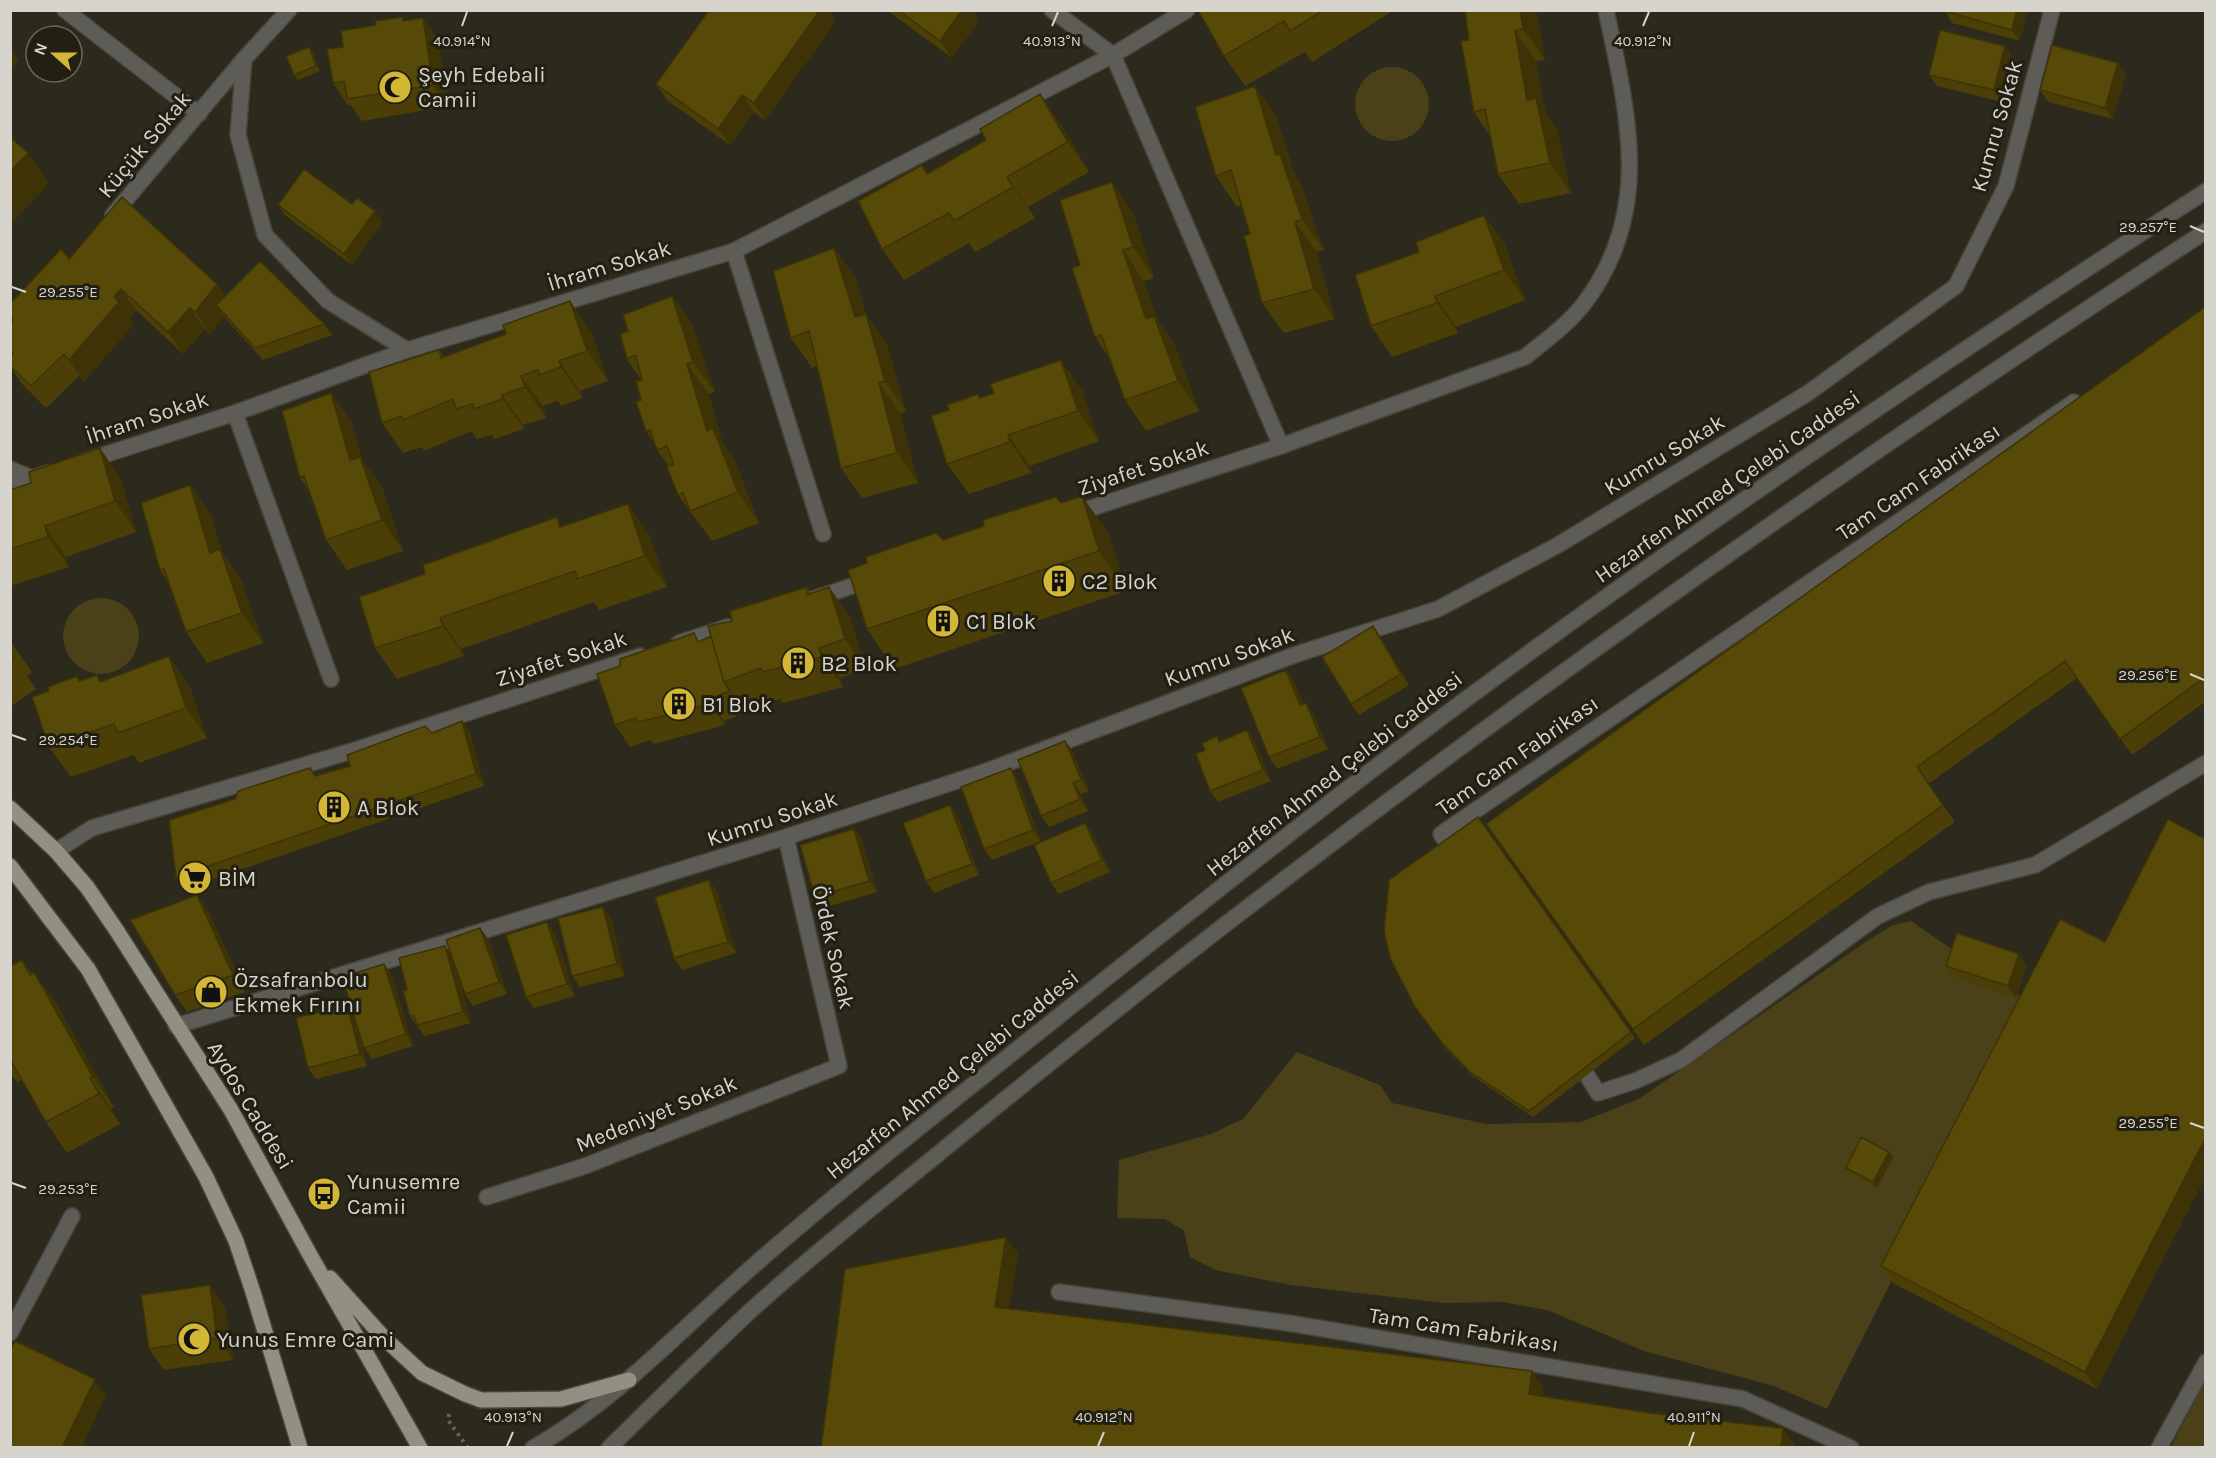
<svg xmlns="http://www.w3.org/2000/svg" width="2216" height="1458" viewBox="0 0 2216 1458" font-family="Karla,sans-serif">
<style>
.green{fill:#4b4118}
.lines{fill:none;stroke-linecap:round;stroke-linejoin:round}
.service-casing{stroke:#474439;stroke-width:18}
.minor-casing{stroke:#474439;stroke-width:18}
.tertiary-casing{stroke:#474439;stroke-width:18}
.primary-casing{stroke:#474439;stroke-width:18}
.path{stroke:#666459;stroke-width:4;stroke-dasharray:3 4.5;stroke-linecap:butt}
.service{stroke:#5e5c57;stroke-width:15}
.minor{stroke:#5e5c57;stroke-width:15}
.tertiary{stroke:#5e5c57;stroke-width:15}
.primary{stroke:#929083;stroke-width:15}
.wall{fill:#4b3f07}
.shaded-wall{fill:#3d3306}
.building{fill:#574908;stroke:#3d3306;stroke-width:1.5}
.ticks{fill:none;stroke:#d6d4cc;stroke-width:2}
.labels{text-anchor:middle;stroke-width:6;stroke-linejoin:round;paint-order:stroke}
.poi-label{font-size:22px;fill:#d6d4cc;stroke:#221f13;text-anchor:start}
.street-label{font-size:22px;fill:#d6d4cc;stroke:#221f13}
.ticks-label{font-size:15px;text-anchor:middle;fill:#d6d4cc;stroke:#221f13;stroke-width:6;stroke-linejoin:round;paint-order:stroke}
</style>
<rect width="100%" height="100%" fill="#2c291d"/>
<!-- green -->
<path class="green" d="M1355 104a37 37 0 1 1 74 0a37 37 0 1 1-74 0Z
M63 636a38 38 0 1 1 76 0a38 38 0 1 1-76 0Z
M1911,921L2031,1004L1827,1409L1774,1386L1644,1351L1547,1310L1503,1302L1443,1303L1291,1285L1215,1270L1190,1257L1184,1231L1165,1219L1117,1218L1119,1160L1211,1134L1243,1119L1297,1052L1380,1085L1392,1103L1486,1124L1581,1122L1639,1099L1867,941L1893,925Z
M2205,1381V1447H2171Z"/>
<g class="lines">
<!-- service casing -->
<g class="service-casing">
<path id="service" d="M65,10L199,114
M734,251L823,534
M235,413L331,679
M1455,856L1441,834L2074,402
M1577,1059L1598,1093L1635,1081L1681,1060L1878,916L1929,892L2035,865L2206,763
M1059,1292L1288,1323L1743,1399L1851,1448
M2159,1448L2206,1362"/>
</g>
<!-- minor casing -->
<g class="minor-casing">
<path id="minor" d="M1052,10L1113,55L1281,446
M244,59L238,135L265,235L328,301L407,350
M113,215L244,59L289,10
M85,461L235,413L407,350L734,251L1113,55L1187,10
M10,469L31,478
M10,485L48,473
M1073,514L1281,446L1525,357C1545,341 1567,325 1583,305C1654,213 1628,114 1606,10
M813,599L870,580
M679,643L728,627
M56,851L92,828L352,751L640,656
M176,1026L786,837L984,772L1297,654L1438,609L1558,545L1808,393L1956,286L2006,186L2052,10
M487,1197L585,1166L839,1066L786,837
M10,1333L72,1216"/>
</g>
<!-- tertiary casing -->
<g class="tertiary-casing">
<path id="tertiary" d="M533,1448C619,1399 686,1324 760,1260C868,1166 982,1078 1094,988C1204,901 1314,813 1426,729C1678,540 1941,363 2206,191
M609,1448C655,1403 700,1358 747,1314C811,1255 881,1201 949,1145C1058,1056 1168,967 1281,882C1581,653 1890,437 2206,231"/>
</g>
<!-- primary casing -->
<g class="primary-casing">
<path id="primary" d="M10,808L56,851L87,887L117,931L231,1110L310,1255L420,1448
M10,866L88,969L206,1177L236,1241L253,1292L300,1448
M330,1278L384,1338L422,1373L465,1394L481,1400L561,1399L629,1380"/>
</g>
<!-- path -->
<path class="path" d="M449,1414L448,1420L468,1448"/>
<!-- service -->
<use href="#service" class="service"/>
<!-- minor -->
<use href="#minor" class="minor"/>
<!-- tertiary -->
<use href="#tertiary" class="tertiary"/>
<!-- primary -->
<use href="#primary" class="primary"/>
</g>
<!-- wall -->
<path class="wall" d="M709,10H834L831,15L836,21L765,120L754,112L730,145L668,101L656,84Z
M887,10H972L979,21L952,58Z
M1198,10H1394L1312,62L1305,52L1245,86L1224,56Z
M1536,10L1545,60L1536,61L1545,111L1557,129L1571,193L1519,204L1498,174L1490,136L1474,112L1469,40Z
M1945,10H2028L2020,41L1952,23Z
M406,21L438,40L449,106L362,121L351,105H348L333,83L343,47Z
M309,47L313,52L320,71L298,80L294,75Z
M2012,57L2002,102L1937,86L1929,75Z
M2118,63L2126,74L2113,119L2048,102L2040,90Z
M1255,86L1276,116L1294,173L1301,184L1324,250L1317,252L1335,319L1284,333L1262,303L1250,234L1241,205L1237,207L1216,176Z
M1061,124L1089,172L1028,207L1035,218L975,252L969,243L904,280L882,249L922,165L928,174Z
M352,204L383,222L352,265L286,216L278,205Z
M1133,212L1154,278L1144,281L1158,321L1175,346L1199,411L1146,431L1125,400L1110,359L1095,337L1080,265Z
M1484,215L1505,245L1525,300L1456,327L1458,333L1392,357L1371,326L1419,252Z
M834,248L856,279L866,315L887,344L906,411L900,414L918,483L862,498L841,468L817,366L812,368L791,338Z
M69,259L225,296L324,324L332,335L263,360L224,317L210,334L205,329L183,354L136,310L130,318L134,324L84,382L79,376L46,408L22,384L10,367V323L12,321L10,320V304Z
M672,296L693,326L715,392L709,394L722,442L734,458L759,523L712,541L678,495L668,466L657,450L655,444L646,431L641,400V380L627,359L628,331Z
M2205,307V702L2132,755L2077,678L1928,784L1955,822L1644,1045L1486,824Z
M591,331L608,381L580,391L583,398L561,406L558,401L543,406L546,418L523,425L524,429L495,439L492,435L477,439L471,431L424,451L422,447L403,453L382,423L439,350L444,357Z
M1082,390L1099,441L1030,466L1031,473L969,494L947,464L981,398Z
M331,393L352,423L362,460L382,487L403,551L347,570L326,540L309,491L300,478Z
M121,479L136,532L66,557L69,567L10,586V490Z
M190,485L211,515L222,552L241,579L263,643L207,663L186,632L169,584L160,570Z
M1082,496L1110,536L1126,591L894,669L867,629L1061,503Z
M628,504L649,534L667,587L599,610L594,602L461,649L464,656L397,679L375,648L563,526Z
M807,587L811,593L850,617L866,669L840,678L843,687L783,703L780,699L724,721L725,725L654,744L650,740L630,747L615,725L620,666L700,641L711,636L732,621Z
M1381,638L1409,685L1359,715L1351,704Z
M10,640L32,672L27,676L36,689L10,707Z
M1286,670L1294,681L1303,704L1314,714L1328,749L1277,769L1269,757Z
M80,680L190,687L207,738L139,763L134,755L71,777L49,747Z
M462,721L470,732L484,786L184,889L176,877L310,768L315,775L350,766Z
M1247,730L1255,742L1271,781L1218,802L1210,791L1205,750L1220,741Z
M1065,741L1073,752L1089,791L1081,794L1088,811L1049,827L1041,816Z
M1011,768L1018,780L1041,841L992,860L984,849Z
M958,816L979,875L934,893L926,881Z
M1478,817L1635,1038L1533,1117L1474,1077L1446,1049L1415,1007Z
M854,829L862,840L877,892L823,908L815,897Z
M1093,834L1110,872L1059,894L1051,883Z
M717,891L736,953L682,970L674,958Z
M209,912L245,992L187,1012L175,995Z
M611,918L625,976L580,987L572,976Z
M480,928L488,939L507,994L473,1006L465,994L457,971L471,1023L425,1036L410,1017L407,990L445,946L451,954Z
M555,933L575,996L534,1008L526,997Z
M2105,942L2097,1389L1893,1283L1881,1266Z
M22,960L32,974L56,1003L114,1107L111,1109L120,1124L67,1153L46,1122L22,1080L17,1082L10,1073V966Z
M2027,965L2016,998L1954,977L1946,966Z
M392,975L413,1046L372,1059L364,1048L359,1032L367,1066L316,1079L308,1068L353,1014Z
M1889,1152L1893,1157L1877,1188L1850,1174L1846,1168Z
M225,1307L233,1360L164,1370L149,1349Z"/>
<!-- shaded-wall -->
<path class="shaded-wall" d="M820,10H834L831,15L836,21L765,120L754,103Z
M962,10H972L979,21L952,58L940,41Z
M1520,10H1536L1545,60L1523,29Z
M2017,10H2028L2020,41L2012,30Z
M423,18L438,40L449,106L433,85Z
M1515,31L1536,61L1545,111L1557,129L1571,193L1550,163L1527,100Z
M2005,46L2012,57L2002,102L1994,90Z
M309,47L313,52L320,71L316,66Z
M10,48L19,60L10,71Z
M2118,63L2126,74L2113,119L2105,108Z
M1255,86L1276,116L1294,173L1301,184L1324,250L1302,219L1276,155Z
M1040,94L1061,124L1089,172L1068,142Z
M742,95L754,112L730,145L718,129Z
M28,153L49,183L10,226V172Z
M1007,177L1028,207L1035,218L1013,187Z
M1112,182L1133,212L1154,278L1133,247Z
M375,211L383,222L352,265L344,254Z
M1484,215L1505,245L1525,300L1504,270Z
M1295,222L1317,252L1335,319L1314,289Z
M834,248L856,279L866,315L887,344L906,411L885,381L855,317Z
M1123,250L1144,281L1158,321L1175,346L1199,411L1178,381L1146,319Z
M217,284L232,306L216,305L224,317L210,334L195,312Z
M121,289L136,310L130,318L134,324L84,382L69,360Z
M672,296L693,326L715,392L693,362Z
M1435,296L1456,327L1458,333L1437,303Z
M570,301L591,331L608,381L587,351Z
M190,308L205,329L183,354L168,332Z
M1061,360L1082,390L1099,441L1078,411Z
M559,361L580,391L583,398L561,367Z
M687,364L709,394L722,442L734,458L759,523L738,492L707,431Z
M521,376L543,406L546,418L525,387Z
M879,383L900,414L918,483L897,453Z
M331,393L352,423L362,460L382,487L403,551L382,520L350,460Z
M502,395L523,425L524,429L503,399Z
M1008,435L1030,466L1031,473L1010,442Z
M100,448L121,479L136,532L115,501Z
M190,485L211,515L222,552L241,579L263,643L242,613L210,553Z
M1082,496L1110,536L1126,591L1099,551Z
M628,504L649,534L667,587L645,556Z
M45,526L66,557L69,567L48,537Z
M829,587L850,617L866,669L845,639Z
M440,618L461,649L464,656L443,626Z
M1373,626L1381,638L1409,685L1401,674Z
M10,640L13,644L32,672L10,641Z
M819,648L840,678L843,687L822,657Z
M169,656L190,687L207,738L186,708Z
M1286,670L1294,681L1308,717L1300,705Z
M709,699L724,721L725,725L710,704Z
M1306,703L1314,714L1328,749L1320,737Z
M462,721L470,732L484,786L476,774Z
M1247,730L1255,742L1271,781L1263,770Z
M1065,741L1073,752L1089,791L1081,779Z
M1011,768L1018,780L1041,841L1033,830Z
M1073,783L1081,794L1088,811L1080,799Z
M950,805L958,816L979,875L972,864Z
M1085,823L1093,834L1110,872L1102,860Z
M854,829L862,840L877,892L869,881Z
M709,880L717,891L736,953L728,942Z
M197,895L209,912L245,992L233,975Z
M603,907L611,918L625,976L617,964Z
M547,922L555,933L575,996L567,984Z
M480,928L488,939L507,994L499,982Z
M445,946L453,957L471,1023L463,1012Z
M2019,954L2027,965L2016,998L2008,986Z
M384,964L392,975L413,1046L406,1034Z
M34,972L56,1003L114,1107L93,1077Z
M347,1005L355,1016L367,1066L360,1054Z
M90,1078L111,1109L120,1124L99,1094Z
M2205,1139V1178L2097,1389L2085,1372Z
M1889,1152L1893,1157L1877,1188L1873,1182Z
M1006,1237L1018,1254L1007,1323L995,1307Z
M210,1285L225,1307L233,1360L217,1338Z
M1532,1371L1544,1388L1541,1411L1529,1394Z
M95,1379L106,1395L82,1448H62Z
M1783,1428L1795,1445V1448H1781Z"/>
<!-- building -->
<path class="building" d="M709,10H820L754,103L742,95L718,129L656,84Z
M898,10H962L940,41Z
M1198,10H1324L1290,31L1284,21L1224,56Z
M1465,10H1520L1523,29L1515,31L1527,100L1536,98L1550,163L1498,174L1485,109L1474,112L1461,41L1469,40Z
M1945,10H2017L2012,30L1944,11Z
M403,17V21L423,18L433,85L347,99L344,81L333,83L327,49L343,47L341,31L376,25L375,21Z
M1940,30L2005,46L1994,90L1929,75Z
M2052,45L2118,63L2105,108L2040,90Z
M309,47L316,66L294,75L286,56Z
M1255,86L1276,155L1280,154L1302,219L1295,222L1314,289L1262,303L1244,236L1250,234L1231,170L1216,176L1195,107Z
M1040,94L1068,142L1007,177L1013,187L954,221L949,213L882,249L858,201L922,165L927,174L986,140L980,129Z
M10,137L28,153L10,172Z
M304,169L352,204L357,198L375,211L344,254L278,205Z
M1112,182L1133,247L1123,250L1146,319L1154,316L1178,381L1125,400L1101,335L1095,337L1072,268L1080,265L1060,200Z
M122,197L217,284L195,312L190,308L168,332L121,289L114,297L119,302L69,360L64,354L31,386L10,366V357L13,353L10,350V323L13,320L10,317V304L61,249L69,259Z
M1484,215L1504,270L1435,296L1437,303L1371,326L1355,275L1419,252L1416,242Z
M834,248L855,317L866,314L885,381L879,383L897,453L841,468L809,331L791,338L773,271Z
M260,261L324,324L255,348L216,305Z
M672,296L693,362L687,364L707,431L713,428L738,492L690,511L683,493L678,495L667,467L674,464L667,446L657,450L650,430L646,431L636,402L641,400L636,381L642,380L636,355L627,359L620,334L628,331L623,315Z
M570,301L587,351L559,361L561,367L540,375L538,370L521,376L525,387L502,395L503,399L474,409L473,404L456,409L453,399L403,420L402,416L382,423L369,372L439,350L441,358L506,334L503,325Z
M2205,307V677L2120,739L2065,661L1917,767L1943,805L1633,1029L1486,824Z
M1061,360L1078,411L1008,435L1010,442L947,464L931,416L949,410L947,405L978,394L980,398L994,393L990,384Z
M331,393L350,460L360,457L382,520L326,540L304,476L300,478L282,411Z
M100,448L115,501L45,526L48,537L10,549V490L31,483L29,472Z
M190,485L210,553L220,549L242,613L186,632L164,569L160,570L141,503Z
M1082,496L1099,551L867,629L848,570L867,563L866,557L936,533L943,540L984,526L983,520L1056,497L1061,503Z
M628,504L645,556L577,579L575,571L440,618L443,626L375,648L359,597L425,574L423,565L557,517L560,527Z
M807,587V595L829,587L845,639L819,648L822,657L762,672L761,668L724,682L708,626L732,621L730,611Z
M1373,626L1401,674L1351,704L1322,657Z
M694,633L698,642L711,636L724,682L730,691L709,699L710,704L639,722L635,718L615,725L597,674L620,666V659Z
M10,653L15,659L10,662Z
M169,656L186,708L118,733L114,724L49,747L32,697L49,691L48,687L77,676L79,681L97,675L100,682Z
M1286,670L1300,705L1306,703L1320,737L1269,757L1241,688Z
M462,721L476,774L176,877L169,820L235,799L238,791L310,768L315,776L350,766L347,755L425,726L432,733Z
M1247,730L1263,770L1210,791L1196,754L1205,750L1202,743L1217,736L1219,742Z
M1065,741L1081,779L1073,783L1080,799L1041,816L1018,760Z
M1011,768L1033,830L984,849L961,787Z
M950,805L972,864L926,881L903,823Z
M1478,817L1631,1032L1529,1111L1470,1072L1442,1043L1415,1007L1390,958L1384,931L1389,880Z
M2168,819L2205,839V1139L2085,1372L1881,1266L2060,919L2105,942Z
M1085,823L1102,860L1051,883L1034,845Z
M854,829L869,881L815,897L800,845Z
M709,880L728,942L674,958L655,897Z
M197,895L233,975L175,995L130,920Z
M603,907L617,964L572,976L558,918Z
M547,922L567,984L526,997L506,935Z
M480,928L499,982L465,994L446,940Z
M1957,933L2019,954L2008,986L1946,966Z
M445,946L463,1012L417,1025L414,1016L410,1017L403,991L407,990L399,958Z
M22,960L30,975L34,972L93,1077L90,1078L99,1094L46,1122L10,1059V966Z
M384,964L406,1034L364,1048L342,977Z
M347,1005L360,1054L308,1068L296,1018Z
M1861,1137L1889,1152L1873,1182L1846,1168Z
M1006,1237L995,1307L1532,1371L1529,1394L1650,1413L1783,1428L1781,1448H821L845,1269Z
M210,1285L217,1338L149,1349L141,1295Z
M15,1341L95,1379L62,1448H10V1351Z"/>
<!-- ticks -->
<path class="ticks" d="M462,26L467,12M1052,26L1058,12M1643,26L1649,12M2190,226L2204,232M12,287L26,292M2190,674L2204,680M12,735L26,740M2190,1123L2204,1128M12,1183L26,1188M507,1446L513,1432M1098,1446L1104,1432M1689,1446L1694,1432"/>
<!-- icons -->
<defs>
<g id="mosque-disc" transform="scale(1.725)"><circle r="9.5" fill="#d3b635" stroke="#221f13"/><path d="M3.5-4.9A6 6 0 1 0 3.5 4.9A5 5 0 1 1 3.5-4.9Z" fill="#111"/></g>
<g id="building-disc" transform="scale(1.725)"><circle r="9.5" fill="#d3b635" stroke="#221f13"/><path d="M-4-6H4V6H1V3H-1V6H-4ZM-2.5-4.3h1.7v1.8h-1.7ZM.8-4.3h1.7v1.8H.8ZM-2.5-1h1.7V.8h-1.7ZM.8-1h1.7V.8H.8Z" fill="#111"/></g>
<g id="supermarket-disc" transform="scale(1.725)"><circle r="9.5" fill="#d3b635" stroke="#221f13"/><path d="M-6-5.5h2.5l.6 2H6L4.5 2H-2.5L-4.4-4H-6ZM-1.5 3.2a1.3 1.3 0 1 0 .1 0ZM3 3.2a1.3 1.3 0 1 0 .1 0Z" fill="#111"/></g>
<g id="shop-disc" transform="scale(1.725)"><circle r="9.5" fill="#d3b635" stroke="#221f13"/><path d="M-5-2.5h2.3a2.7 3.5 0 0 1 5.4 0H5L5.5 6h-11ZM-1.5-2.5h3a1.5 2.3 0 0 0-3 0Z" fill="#111"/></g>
<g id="bus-disc" transform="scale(1.725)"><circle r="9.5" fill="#d3b635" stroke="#221f13"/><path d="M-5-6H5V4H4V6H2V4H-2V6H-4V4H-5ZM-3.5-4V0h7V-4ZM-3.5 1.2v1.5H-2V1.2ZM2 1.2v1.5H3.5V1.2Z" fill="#111"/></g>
</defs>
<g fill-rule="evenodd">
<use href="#mosque-disc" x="395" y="87"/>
<use href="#building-disc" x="1059" y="581"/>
<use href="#building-disc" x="943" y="621"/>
<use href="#building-disc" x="798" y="663"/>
<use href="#building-disc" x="679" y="704"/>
<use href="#building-disc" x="334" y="807"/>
<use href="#supermarket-disc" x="195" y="878"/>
<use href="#shop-disc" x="211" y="992"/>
<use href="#bus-disc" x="324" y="1194"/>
<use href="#mosque-disc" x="194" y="1339"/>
</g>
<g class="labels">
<!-- poi labels -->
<g class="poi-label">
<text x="418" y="82">Şeyh Edebali<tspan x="418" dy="25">Camii</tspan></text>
<text x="1082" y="589">C2 Blok</text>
<text x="966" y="629">C1 Blok</text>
<text x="821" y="671">B2 Blok</text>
<text x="702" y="712">B1 Blok</text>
<text x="357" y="815">A Blok</text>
<text x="218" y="886">BİM</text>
<text x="234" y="987">Özsafranbolu<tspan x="234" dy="25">Ekmek Fırını</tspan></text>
<text x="347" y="1189">Yunusemre<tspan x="347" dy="25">Cami̇i̇</tspan></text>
<text x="217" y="1347">Yunus Emre Cami</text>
</g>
<!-- street labels -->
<g class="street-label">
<text transform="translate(1996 126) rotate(-74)" y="8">Kumru Sokak</text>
<text transform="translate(144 144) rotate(-50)" y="8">Küçük Sokak</text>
<text transform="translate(609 265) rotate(-17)" y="8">İhram Sokak</text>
<text transform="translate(147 417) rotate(-18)" y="8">İhram Sokak</text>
<text transform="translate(1664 454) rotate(-31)" y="8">Kumru Sokak</text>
<text transform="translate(1143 467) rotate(-18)" y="8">Ziyafet Sokak</text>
<text transform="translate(1918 481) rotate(-34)" y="8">Tam Cam Fabrikası</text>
<text transform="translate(1727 486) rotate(-35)" y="8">Hezarfen Ahmed Çelebi Caddesi</text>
<text transform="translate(1229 656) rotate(-20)" y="8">Kumru Sokak</text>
<text transform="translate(561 658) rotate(-18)" y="8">Ziyafet Sokak</text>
<text transform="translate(1517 755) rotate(-35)" y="8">Tam Cam Fabrikası</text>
<text transform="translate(1334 773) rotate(-38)" y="8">Hezarfen Ahmed Çelebi Caddesi</text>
<text transform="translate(772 818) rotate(-18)" y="8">Kumru Sokak</text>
<text transform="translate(834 947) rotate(77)" y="8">Ördek Sokak</text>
<text transform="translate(952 1074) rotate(-39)" y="8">Hezarfen Ahmed Çelebi Caddesi</text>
<text transform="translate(251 1105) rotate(59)" y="8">Aydos Caddesi</text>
<text transform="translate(656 1113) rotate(-22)" y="8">Medeniyet Sokak</text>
<text transform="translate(1464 1329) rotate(9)" y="8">Tam Cam Fabrikası</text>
</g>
</g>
<g class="ticks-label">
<text x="462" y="46">40.914°N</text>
<text x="1052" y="46">40.913°N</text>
<text x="1643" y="46">40.912°N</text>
<text x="2148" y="232">29.257°E</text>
<text x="68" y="297">29.255°E</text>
<text x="2148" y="680">29.256°E</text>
<text x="68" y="745">29.254°E</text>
<text x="2148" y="1128">29.255°E</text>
<text x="68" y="1194">29.253°E</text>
<text x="513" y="1422">40.913°N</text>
<text x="1104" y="1422">40.912°N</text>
<text x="1694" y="1422">40.911°N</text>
</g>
<!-- border -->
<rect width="2216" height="1458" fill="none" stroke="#d6d4cc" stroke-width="24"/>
<!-- north arrow -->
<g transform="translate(54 54) rotate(291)"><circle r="28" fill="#221f13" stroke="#6a675d" stroke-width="1.5"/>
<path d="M0-4.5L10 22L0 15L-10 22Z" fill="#d3b635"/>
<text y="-9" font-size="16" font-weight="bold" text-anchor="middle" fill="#d6d4cc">N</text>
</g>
</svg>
